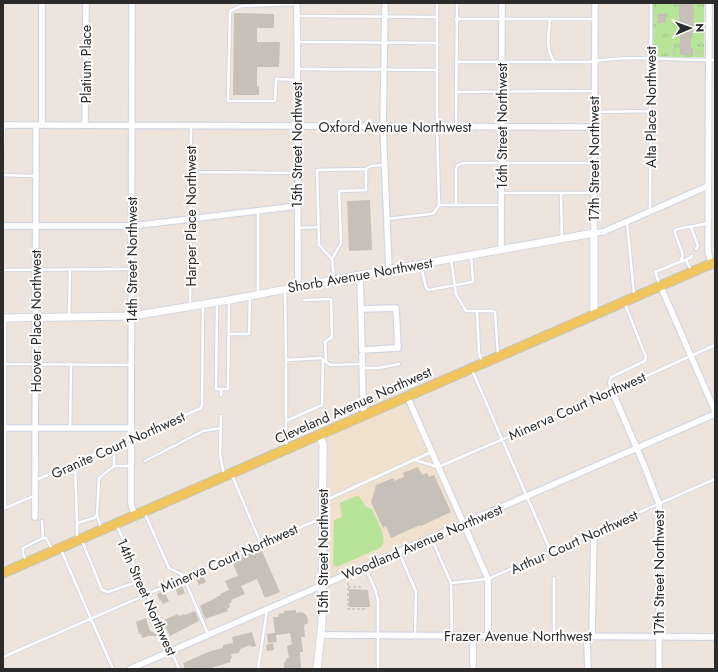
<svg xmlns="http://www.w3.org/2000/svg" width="718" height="672" viewBox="0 0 718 672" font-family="Jost,sans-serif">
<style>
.education{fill:#efe1cd}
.grass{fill:url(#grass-tufts)}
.park{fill:#b8e49a}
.building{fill:#c6c0b9}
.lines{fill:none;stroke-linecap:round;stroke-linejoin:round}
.service-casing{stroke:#d2d7e4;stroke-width:4.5}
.minor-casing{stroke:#d2d7e4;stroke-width:8}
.tertiary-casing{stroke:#d2d7e4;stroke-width:9}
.primary-casing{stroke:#c4c4c4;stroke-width:11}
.path{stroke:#c4c4c4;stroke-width:1.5;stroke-dasharray:3 2;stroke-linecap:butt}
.service{stroke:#fff;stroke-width:2.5}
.minor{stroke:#fff;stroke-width:5.5}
.tertiary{stroke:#fff;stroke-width:7}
.primary{stroke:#f1c55e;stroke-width:9}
.labels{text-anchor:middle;stroke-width:4;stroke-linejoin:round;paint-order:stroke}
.street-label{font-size:14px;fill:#2b2b2b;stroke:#fff}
</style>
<defs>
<pattern id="grass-tufts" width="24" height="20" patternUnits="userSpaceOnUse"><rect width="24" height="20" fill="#b8e49a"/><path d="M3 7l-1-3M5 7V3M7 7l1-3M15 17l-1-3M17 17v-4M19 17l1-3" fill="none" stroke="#9ec485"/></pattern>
</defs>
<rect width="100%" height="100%" fill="#ede5dd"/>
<!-- education -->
<path class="education" d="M407,396L464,524L323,585L324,502L319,435Z"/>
<!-- grass -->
<path class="grass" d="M653,3H704V57H652Z"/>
<!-- park -->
<path class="park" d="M356,496H359L366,507L372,509C376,519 390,541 380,548L336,567L333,564L334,520L341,518L342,516L340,506V503Z"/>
<!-- building -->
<path class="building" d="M679,3H694L693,34L691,36V48H693V55H680Z
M234,13L274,14V28H257V42H280L279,67H257V87L259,86V95H233Z
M658,14H666V23H658Z
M370,200L372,250L349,251L347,201Z
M418,467L422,475L427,473L429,477L434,475L451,512L421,526L420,525L391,538L386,526L383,528L371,502L376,485L393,478L394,481L404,477L403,473Z
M261,549L280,592L265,598L257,579L241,586L245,594L231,600L232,602L229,603L230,607L227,609L228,611L205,619L200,606L221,595L220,594L229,590L225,581L238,576L232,561Z
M203,576L206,582L199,585L196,579Z
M181,584L185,593L178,596L175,587Z
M349,589L368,590L370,607H349Z
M164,591L169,601L163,604L161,600L160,601L157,594Z
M296,610V613L302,612L307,616L308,623L304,625L305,637H301L303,652H300L301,668L284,669V662H286V659L289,658L287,646L292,644L290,633L276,635L277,642L268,643L267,634L275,633L273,617H279L278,614L284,613V611Z
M195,611L199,621L170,636L164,624L166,623L164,620L178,614L179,616L184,614V615Z
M146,618L150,631L161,636H148L142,638L141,634H139L136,622Z
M252,632L256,646L251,647L250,645L240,649L239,653L231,654L232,658L230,659L231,662L208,669H185L183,663L211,651L223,648V645L233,643L232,637Z
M273,643L274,650L267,651L266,645Z"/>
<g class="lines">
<!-- service casing -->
<g class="service-casing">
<path id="service" d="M298,16L437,17
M456,19H594
M550,19C549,32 545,52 555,62
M297,42L437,43
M456,62H589C630,55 673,60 715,60
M297,69L437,70
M297,80L276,79L275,101H228L230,11L241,6L297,4
M456,92L593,91
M595,112L651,111
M456,127L457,3
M3,153L4,126
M366,169L371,166L384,165
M191,172L296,173
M3,175L35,176
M501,193H594
M561,193L562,239
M439,205H501
M456,205V169L458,165L464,163H594
M650,210L651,3
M258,212V293
M387,219L430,214L434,213L439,205L437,127V3
M627,222L634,294
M691,227L698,246L696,249
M298,228L319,227
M332,259L341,243L339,191L366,190V169L317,170L319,245L332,259L334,279
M451,259L456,294L466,311H493L495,312L498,355
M686,260L691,270
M680,262L690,258L692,256
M421,266L426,288L429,290L472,282L473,280L471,256
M3,270L130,269
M659,283L655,272L680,262L683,255L675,233V230C686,226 696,227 707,223
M285,290L286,360L321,358L330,365L362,364
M304,300L331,299L332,337L325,342L326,361
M217,304L216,389H228L229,301
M190,306L191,126
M477,311L479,353L482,362
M69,315L70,270
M5,319V508
M228,334H249L250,298
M286,360V439L287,447
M3,364L130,365
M362,368H378L399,364
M472,370L551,552
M612,391L609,383L611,377L645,361L646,357L625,304
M221,395V389
M221,416L220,454L224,475
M286,421L322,405L323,360
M70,428L71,364
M114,446V466
M415,460L438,467L569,411L715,345
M145,461L203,431L221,428
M75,464L77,523L94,518L97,515L99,478L114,466H131
M232,475L261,544
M36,480L201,408L202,405L203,306
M324,501L431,452
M3,509L34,496
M145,514L169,568L181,574L183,576L208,634
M97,515L101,528
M42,521L43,538
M77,523V538
M117,526L179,669
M431,537L451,583L452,636
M82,541L102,590L108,592L140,581
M61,550L113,669
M399,552L416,592L415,636
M27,562L23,554V548L43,538H46L52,549
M365,567L375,589L378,600V669
M451,583L488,579L715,479
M554,636V578
M3,657L322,518
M258,669L267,610"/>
</g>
<!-- minor casing -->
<g class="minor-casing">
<path id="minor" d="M132,3L131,504L135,516
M297,3L298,287
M385,3L383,126L389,270
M595,3L594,233L603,232L708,186
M709,3L708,251L711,263
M3,125L594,127
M42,125V3
M85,125L86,3
M3,226H132L297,206
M501,250L502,3
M360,275L362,350L398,348L396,308L361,309
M660,285L715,411
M362,355L363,407L365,414
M612,391L644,465L659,504V669
M407,396L488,579V637
M3,428H131
M35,517L36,125
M322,635L715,637
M130,669L715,414
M473,669V637
M588,669L587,643L592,632L594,533"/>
</g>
<!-- tertiary casing -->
<g class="tertiary-casing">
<path id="tertiary" d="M3,318L132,316L229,300L360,275L594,233V314
M317,669L322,623L323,444L319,435"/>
</g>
<!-- primary casing -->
<g class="primary-casing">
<path id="primary" d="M3,573L715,262"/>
</g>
<!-- path -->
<path class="path" d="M694,31H702
M694,53L702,52
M674,54V48L679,47
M348,583V609H365
M348,587H361V589"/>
<!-- service -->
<use href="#service" class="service"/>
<!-- minor -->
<use href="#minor" class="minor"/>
<!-- tertiary -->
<use href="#tertiary" class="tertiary"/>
<!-- primary -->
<use href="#primary" class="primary"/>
</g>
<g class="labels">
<!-- street labels -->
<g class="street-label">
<text transform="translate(86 64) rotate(-90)" y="5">Platium Place</text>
<text transform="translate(651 107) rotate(-90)" y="5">Alta Place Northwest</text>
<text transform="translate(502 126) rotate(-90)" y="5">16th Street Northwest</text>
<text x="395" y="132">Oxford Avenue Northwest</text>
<text transform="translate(297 145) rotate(-90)" y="5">15th Street Northwest</text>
<text transform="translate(594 159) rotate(-90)" y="5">17th Street Northwest</text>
<text transform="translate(191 216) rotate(-90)" y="5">Harper Place Northwest</text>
<text transform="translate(132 260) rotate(-90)" y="5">14th Street Northwest</text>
<text transform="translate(360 275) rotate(-10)" y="5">Shorb Avenue Northwest</text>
<text transform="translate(36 321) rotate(-90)" y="5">Hoover Place Northwest</text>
<text transform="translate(353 405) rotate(-24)" y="5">Cleveland Avenue Northwest</text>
<text transform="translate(577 406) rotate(-24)" y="5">Minerva Court Northwest</text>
<text transform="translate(118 445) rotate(-24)" y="5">Granite Court Northwest</text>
<text transform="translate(422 542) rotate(-23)" y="5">Woodland Avenue Northwest</text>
<text transform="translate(574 542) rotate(-24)" y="5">Arthur Court Northwest</text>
<text transform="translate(323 552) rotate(-90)" y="5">15th Street Northwest</text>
<text transform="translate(229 558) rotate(-24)" y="5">Minerva Court Northwest</text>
<text transform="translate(659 573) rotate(-90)" y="5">17th Street Northwest</text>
<text transform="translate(147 597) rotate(66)" y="5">14th Street Northwest</text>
<text x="518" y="641">Frazer Avenue Northwest</text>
</g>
</g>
<!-- border -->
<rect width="718" height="672" fill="none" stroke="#2b2b2b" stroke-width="8"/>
<!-- north arrow -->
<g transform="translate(690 28) rotate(88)" stroke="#ffffff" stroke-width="3" paint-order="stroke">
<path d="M0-3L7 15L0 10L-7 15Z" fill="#2b2b2b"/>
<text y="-6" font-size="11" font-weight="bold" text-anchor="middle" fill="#2b2b2b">N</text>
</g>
</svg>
